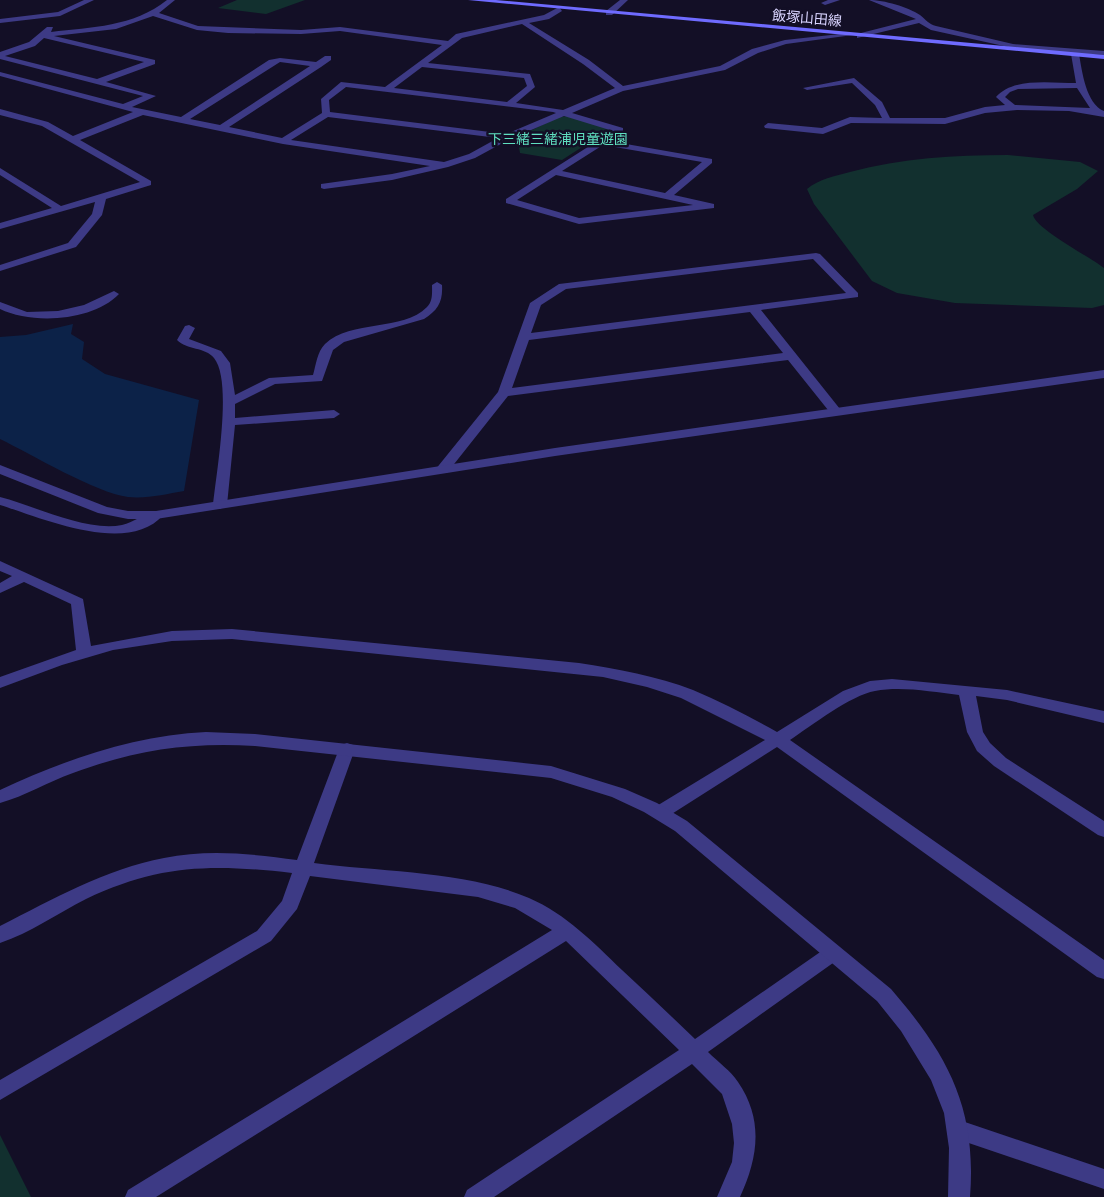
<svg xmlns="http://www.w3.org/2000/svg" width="1104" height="1197" viewBox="0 0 1104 1197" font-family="'Varela Round','Noto Sans JP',sans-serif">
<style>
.green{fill:#12302f}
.water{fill:#0c2248}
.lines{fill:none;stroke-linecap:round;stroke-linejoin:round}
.minor{fill:#3d3a85;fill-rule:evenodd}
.tertiary{fill:#3d3a85;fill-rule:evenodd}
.secondary{fill:#6f6bff;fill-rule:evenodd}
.labels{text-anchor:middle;stroke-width:5;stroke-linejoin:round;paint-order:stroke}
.far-street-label{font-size:14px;fill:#d9d4ff;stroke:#130f26}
.far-park-label{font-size:14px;fill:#5fe0c0;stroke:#130f26}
</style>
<rect width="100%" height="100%" fill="#130f26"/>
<!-- green -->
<path class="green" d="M237,0H305L266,14L218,8Z
M568,116L610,129L562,160L520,153L518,142L511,140L559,117Z
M1008,155L1080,162L1098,171L1077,189L1033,215C1036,229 1090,257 1104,268V305L1092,308L955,303L897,293L872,281L814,204L807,189C819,179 835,176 850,172C902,158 954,155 1008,155Z
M0,1135L31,1197H0Z"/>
<!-- water -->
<path class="water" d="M73,324L71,334L84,342L82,359L105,374L199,400L184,491C166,494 147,499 128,497C96,493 31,454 0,439V337L26,335Z"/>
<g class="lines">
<!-- minor -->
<path class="minor" d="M84,0H94L60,16L0,23V19L58,12Z
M167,0H175L159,13L198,26L301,30L340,27L448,41L456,34L544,15L559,7L562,11L549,19L529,23L589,60L623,86L720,66L752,49L785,40L849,33L853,35L786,44L758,53L725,70L623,91L572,113L623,128V132L609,141L712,159V163L674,195L714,204V208L579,224L506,203V199L613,131L564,116L510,139L475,158L448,167L392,180L324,189L321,188V184L392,174L430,166L283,144L143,115L80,140L151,181V185L106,199L102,215L76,247L0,271V265L68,243L92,214L95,202L0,229V223L52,208L0,175V168L61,206L140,182L42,126L0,115V109L48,122L73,136L133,112L0,76V72L123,104L143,96L0,59V52L29,42L47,27H53L51,32C92,27 133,27 167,0ZM153,16L197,30L228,33L301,34L340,31L442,45L385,87L341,82L321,99L322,113L282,138L229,127L321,67L331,60V56H325L316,62L280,58L269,60L181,117L132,107L156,96L106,82L155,64V60L54,36L116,29ZM522,24L583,64L615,88L563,110L516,103L535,87L530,74L428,63L462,38ZM44,38L144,62L97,79L5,56L35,46ZM280,62L310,66L220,125L190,119ZM422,67L524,78L527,86L507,102L394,88ZM346,87L553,112L556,113L506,134L330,112L329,100ZM328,117L498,138L469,154L444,162L291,140ZM603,145L702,162L665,193L562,171ZM556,175L693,205L579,218L517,200Z
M620,0H628L612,15H606V11Z
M828,0H840L825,5L821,3Z
M869,0C884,0 908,7 920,15C926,20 929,24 936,26L1013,44L1104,51V55L1079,54C1082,71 1086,104 1104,111V117L1069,111L1017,110L985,113L945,124L851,123L823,134L765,128L764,126L768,123L822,128L850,117L882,118L875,105L852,83L807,90L803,88L854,78L882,102L890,118H945L985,107L1005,105L996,97C1013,77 1051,83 1076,83L1071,54L1013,48L931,30L919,23L857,38V34L916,19ZM1077,88L1090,108L1015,105L1005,97L1010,92L1018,89Z
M816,253L820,254L858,293V297L761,310L840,409L842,412L840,415H832L788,360L508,396L447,473H437L435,470L498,392L530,303L559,284ZM813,259L846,293L531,333L541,305L566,289ZM750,312L783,353L512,388L529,340Z
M437,282L442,285C443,302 438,310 424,319L344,342L333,350L322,381L275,384L235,404V418L334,410L340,414L334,418L235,425L227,505L220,509L215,508L213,505C216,474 233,381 214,358C205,347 187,350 177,340L185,326L189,325L195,328L189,339L221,351L230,363L235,395L269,378L313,375C316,365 317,352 325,344C351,319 403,332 427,307C433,301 432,293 432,285Z
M114,291L119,294C93,321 33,325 0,309V302L27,312L58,311L84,305Z
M0,497C35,506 86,532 122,525C134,522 144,514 156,511L163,515C128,556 42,518 0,505Z
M0,561L83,599L91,646L172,631L232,629L579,663C617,669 657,676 693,690C722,702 750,717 777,732L843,691L870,681L892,679L1007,690L1104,711V723L1007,700L976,696L983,732L990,743L1006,758L1104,821V837L1098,835L994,766L977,751L967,732L959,695C932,692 902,686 875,691C851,695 811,726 790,740L1104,960V979L1097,977L777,747L667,817L661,818L655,817L652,812L655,807L765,740L681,698L647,687L603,677L232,639L172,641L113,650L62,665L0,688V677L76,650L71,604L24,582L0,593V583L12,576L0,571Z
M347,743L353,745L355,749L314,863C382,872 467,871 529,898C566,914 594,943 622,970C647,993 671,1016 695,1039L826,948L833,945L840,948L843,953L840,958L708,1052C718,1062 731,1071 738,1082C764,1120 758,1158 740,1197H717L732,1162L734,1143L732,1124L722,1094L692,1064L494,1197H464L467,1190L679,1050L566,941L156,1197H125L128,1190L552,930L515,908L478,897L310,876L297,909L271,941L0,1100V1080L257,931L282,901L292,873C213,864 159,864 86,899C58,913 30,933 0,943V926C53,899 106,869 164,858C208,849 254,854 297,860L339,749L341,745Z
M959,1120L1104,1169V1189L951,1137L948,1130L951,1123Z"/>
<!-- tertiary -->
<path class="tertiary" d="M1104,370V378L555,456L156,519H128L98,513L0,474V465L107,507L128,511H156L555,448Z
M206,732L255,734L551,766L625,789L657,803L687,821L891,989C948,1055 977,1108 970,1197H948L949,1148L944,1113L931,1080L901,1031L877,1001L675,831L644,812L612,797L551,778L255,746C189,742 135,750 73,773C48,782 25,796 0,803V790C64,760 135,735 206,732Z"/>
<!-- secondary -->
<path class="secondary" d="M468,0H496L1104,55V59Z"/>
</g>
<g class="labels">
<!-- far-street labels -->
<g class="far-street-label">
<text transform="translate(807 18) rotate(5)" y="5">飯塚山田線</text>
</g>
<!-- far-park labels -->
<g class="far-park-label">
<text x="558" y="144">下三緒三緒浦児童遊園</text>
</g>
</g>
</svg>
